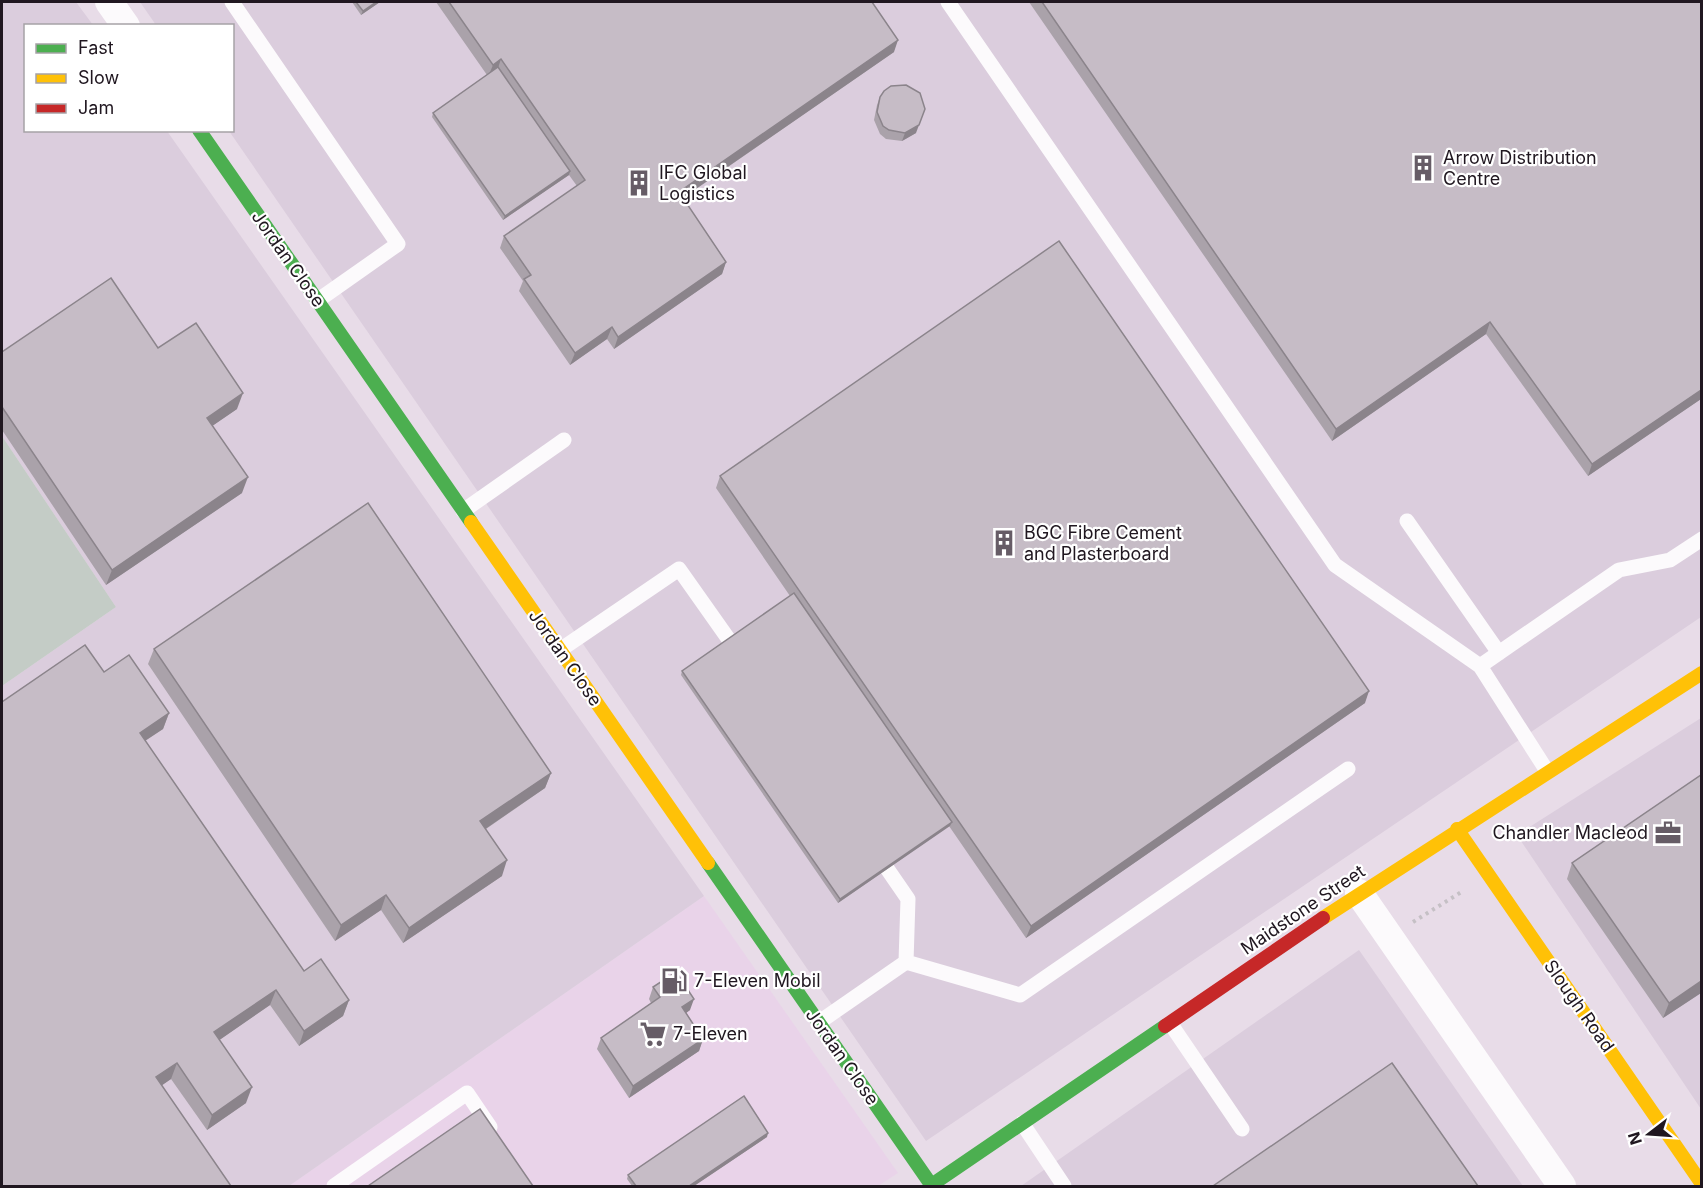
<svg xmlns="http://www.w3.org/2000/svg" width="1703" height="1188" viewBox="0 0 1703 1188" font-family="Inter,sans-serif">
<style>
.built{fill:#e9d3e9}
.industrial{fill:#dbcddd}
.green{fill:#c4ccc6}
.lines{fill:none;stroke-linecap:round;stroke-linejoin:round}
.path{stroke:#c5c0c5;stroke-width:4;stroke-dasharray:3 4.5;stroke-linecap:butt}
.lane{stroke:#fcfafc;stroke-width:15}
.street{stroke:#fcfafc;stroke-width:28}
.fast{stroke:#4caf50;stroke-width:14}
.slow{stroke:#ffc107;stroke-width:14}
.jam{stroke:#c62828;stroke-width:14}
.wall{fill:#aaa2aa}
.shaded-wall{fill:#8b848b}
.building{fill:#c6bcc6;stroke:#8b848b;stroke-width:1.5}
.labels{text-anchor:middle;stroke-width:4.5;stroke-linejoin:round;paint-order:stroke}
.poi-label{font-size:18px;fill:#201720;stroke:#fff;text-anchor:start}
.street-label{font-size:18px;fill:#201720;stroke:#fff}
</style>
<rect width="100%" height="100%" fill="#e8dce8"/>
<!-- built -->
<path class="built" d="M704,896L898,1173L878,1186H289Z"/>
<!-- industrial -->
<path class="industrial" d="M2,2H76L93,25L26,26V130L167,131L704,896L289,1186H2V686L116,607L2,436Z
M140,2H1701V617L926,1141L229,131L232,130V26L156,25Z
M1701,718V1109L1517,835Z
M1359,950L1523,1186H1021Z"/>
<!-- green -->
<path class="green" d="M2,436L116,607L2,686Z"/>
<g class="lines">
<!-- path -->
<path class="path" d="M1413,922L1463,891"/>
<!-- lane -->
<path class="lane" d="M232,2L398,244L317,301
M948,2L1335,565L1480,666L1547,771
M463,511L564,440
M1407,521L1499,653
M560,650L679,569L739,654
M1480,666L1619,570L1670,560L1702,539
M906,962L1020,995L1348,769
M818,1023L906,962L908,899L877,854
M1170,1023L1242,1129
M1022,1123L1064,1186
M334,1186L467,1093L490,1127"/>
<!-- street -->
<path class="street" d="M109,2L126,26
M1359,893L1562,1186"/>
<!-- fast -->
<path class="fast" d="M199,130L471,522
M708,863L932,1186
M930,1186L1165,1026"/>
<!-- slow -->
<path class="slow" d="M471,522L708,863
M1457,829L1702,1184
M1323,918L1702,673"/>
<!-- jam -->
<path class="jam" d="M1165,1026L1323,918"/>
</g>
<!-- wall -->
<path class="wall" d="M352,2H380L361,15Z
M436,2H872L894,52L683,198L726,262L722,274L614,349L607,339L570,365L519,291L523,281L500,248L504,236L577,186L569,175L503,220L432,117L433,113L487,75Z
M1029,2H1701V399L1588,476L1486,334L1332,441Z
M880,97L916,133L902,141L886,139L880,134L874,120L877,105Z
M158,348L237,409L212,426L242,493L106,585L2,430V352Z
M720,476L1365,703L1026,938L949,826L838,903L681,675L682,671L790,596L716,488Z
M154,649L551,773L545,788L486,829L502,876L403,943L381,910L335,941L148,664Z
M104,672L169,713L163,729L145,741L304,971L349,1000L343,1016L299,1046L270,1005L219,1040L246,1103L207,1130L171,1079L2,1186Z
M1572,863L1701,993L1663,1018L1567,879Z
M653,987L690,1010L686,1013L703,1039L699,1051L629,1098L597,1049L601,1038L651,1003L649,999Z
M767,1137L694,1186H632L627,1179L628,1175Z"/>
<!-- shaded-wall -->
<path class="shaded-wall" d="M376,2H380L361,15L363,11Z
M898,40L894,52L674,204L679,192Z
M501,59L497,71L488,77L493,65Z
M925,109L916,133L902,141L905,133Z
M570,171L569,175L503,220L505,216Z
M726,262L722,274L614,349L618,337Z
M1490,322L1486,334L1332,441L1336,429Z
M612,327L607,339L570,365L575,353Z
M1701,390V399L1588,476L1592,464Z
M243,393L237,409L202,433L207,418Z
M248,477L242,493L106,585L112,570Z
M1369,691L1365,703L1026,938L1031,926Z
M169,713L163,729L134,748L140,733Z
M551,773L545,788L475,836L480,821Z
M952,822L950,826L838,903L840,899Z
M507,860L502,876L403,943L409,928Z
M386,895L381,910L335,941L341,925Z
M1701,981V993L1663,1018L1669,1003Z
M276,990L270,1005L208,1048L214,1032Z
M694,999L690,1010L678,1019L682,1007Z
M349,1000L343,1016L299,1046L304,1031Z
M703,1039L699,1051L629,1098L633,1086Z
M177,1063L171,1079L151,1093L156,1077Z
M252,1087L246,1103L207,1130L212,1115Z
M768,1133L767,1137L694,1186H689Z"/>
<!-- building -->
<path class="building" d="M356,2H376L363,11Z
M449,2H872L898,40L679,192L726,262L618,337L612,327L575,353L524,279L531,275L504,236L585,180L501,59L493,65Z
M1042,2H1701V390L1592,464L1490,322L1336,429Z
M498,67L570,171L505,216L433,113Z
M906,85L920,93L925,109L919,125L905,133L889,130L883,126L877,112L880,97L884,91L891,86Z
M1059,241L1369,691L1031,926L720,476Z
M111,278L158,348L196,323L243,393L207,418L248,477L112,570L2,407V352Z
M368,503L551,773L480,821L507,860L409,928L386,895L341,925L154,649Z
M794,593L952,822L840,899L682,671Z
M85,645L104,672L129,655L169,713L140,733L304,971L321,959L349,1000L304,1031L276,990L214,1032L252,1087L212,1115L177,1063L156,1077L231,1186H2V702Z
M1701,775V981L1669,1003L1572,863Z
M676,972L694,999L682,1007L703,1039L633,1086L601,1038L660,997L653,987Z
M1392,1063L1478,1186H1213Z
M744,1096L768,1133L689,1186H636L628,1175Z
M480,1109L533,1186H368Z"/>
<!-- icons -->
<defs>
<g id="building-bare" transform="scale(2.07)"><path d="M-4-6H4V6H1V3H-1V6H-4ZM-2.5-4.3h1.7v1.8h-1.7ZM.8-4.3h1.7v1.8H.8ZM-2.5-1h1.7V.8h-1.7ZM.8-1h1.7V.8H.8Z" fill="#665c66" stroke="#fff" stroke-width="2.5" paint-order="stroke"/></g>
<g id="office-bare" transform="scale(2.07)"><path d="M-6-3h4V-5.5h4V-3h4V5H-6ZM-1-4.5V-3h2v-1.5ZM-6 0V1H6V0Z" fill="#665c66" stroke="#fff" stroke-width="2.5" paint-order="stroke"/></g>
<g id="fuel-bare" transform="scale(2.07)"><path d="M-5.5-6h7V0h2V4h1.3V-2.5L3-4.5l.8-.8L6-3V5H2.5V1h-1V6h-7ZM-4.2-4.7v3.2H.2V-4.7Z" fill="#665c66" stroke="#fff" stroke-width="2.5" paint-order="stroke"/></g>
<g id="supermarket-bare" transform="scale(2.07)"><path d="M-6-5.5h2.5l.6 2H6L4.5 2H-2.5L-4.4-4H-6ZM-1.5 3.2a1.3 1.3 0 1 0 .1 0ZM3 3.2a1.3 1.3 0 1 0 .1 0Z" fill="#665c66" stroke="#fff" stroke-width="2.5" paint-order="stroke"/></g>
</defs>
<g fill-rule="evenodd">
<use href="#building-bare" x="1423" y="168"/>
<use href="#building-bare" x="639" y="183"/>
<use href="#building-bare" x="1004" y="543"/>
<use href="#office-bare" x="1668" y="833"/>
<use href="#fuel-bare" x="674" y="981"/>
<use href="#supermarket-bare" x="653" y="1034"/>
</g>
<g class="labels">
<!-- poi labels -->
<g class="poi-label">
<text x="1443" y="164">Arrow Distribution<tspan x="1443" dy="21">Centre</tspan></text>
<text x="659" y="179">IFC Global<tspan x="659" dy="21">Logistics</tspan></text>
<text x="1024" y="539">BGC Fibre Cement<tspan x="1024" dy="21">and Plasterboard</tspan></text>
<text x="1648" y="839" text-anchor="end">Chandler Macleod</text>
<text x="694" y="987">7-Eleven Mobil</text>
<text x="673" y="1040">7-Eleven</text>
</g>
<!-- street labels -->
<g class="street-label">
<text transform="translate(288 259) rotate(55)" y="6">Jordan Close</text>
<text transform="translate(565 658) rotate(55)" y="6">Jordan Close</text>
<text transform="translate(1303 910) rotate(-34)" y="6">Maidstone Street</text>
<text transform="translate(1579 1006) rotate(55)" y="6">Slough Road</text>
<text transform="translate(842 1057) rotate(55)" y="6">Jordan Close</text>
</g>
</g>
<!-- border -->
<rect width="1703" height="1188" fill="none" stroke="#201720" stroke-width="6"/>
<!-- legend -->
<rect x="24" y="24" width="210" height="108" fill="#ffffff" stroke="#a6a2a6" stroke-width="1.5"/>
<rect x="36" y="44" width="30" height="9" fill="#4caf50" stroke="#a6a2a6" stroke-width="1.5"/>
<text x="78" y="54" font-size="18" fill="#201720">Fast</text>
<rect x="36" y="74" width="30" height="9" fill="#ffc107" stroke="#a6a2a6" stroke-width="1.5"/>
<text x="78" y="84" font-size="18" fill="#201720">Slow</text>
<rect x="36" y="104" width="30" height="9" fill="#c62828" stroke="#a6a2a6" stroke-width="1.5"/>
<text x="78" y="114" font-size="18" fill="#201720">Jam</text>
<!-- north arrow -->
<g transform="translate(1649 1134) rotate(253)" stroke="#ffffff" stroke-width="4.5" paint-order="stroke">
<path d="M0-4.5L10 22L0 15L-10 22Z" fill="#201720"/>
<text y="-9" font-size="16" font-weight="bold" text-anchor="middle" fill="#201720">N</text>
</g>
</svg>
